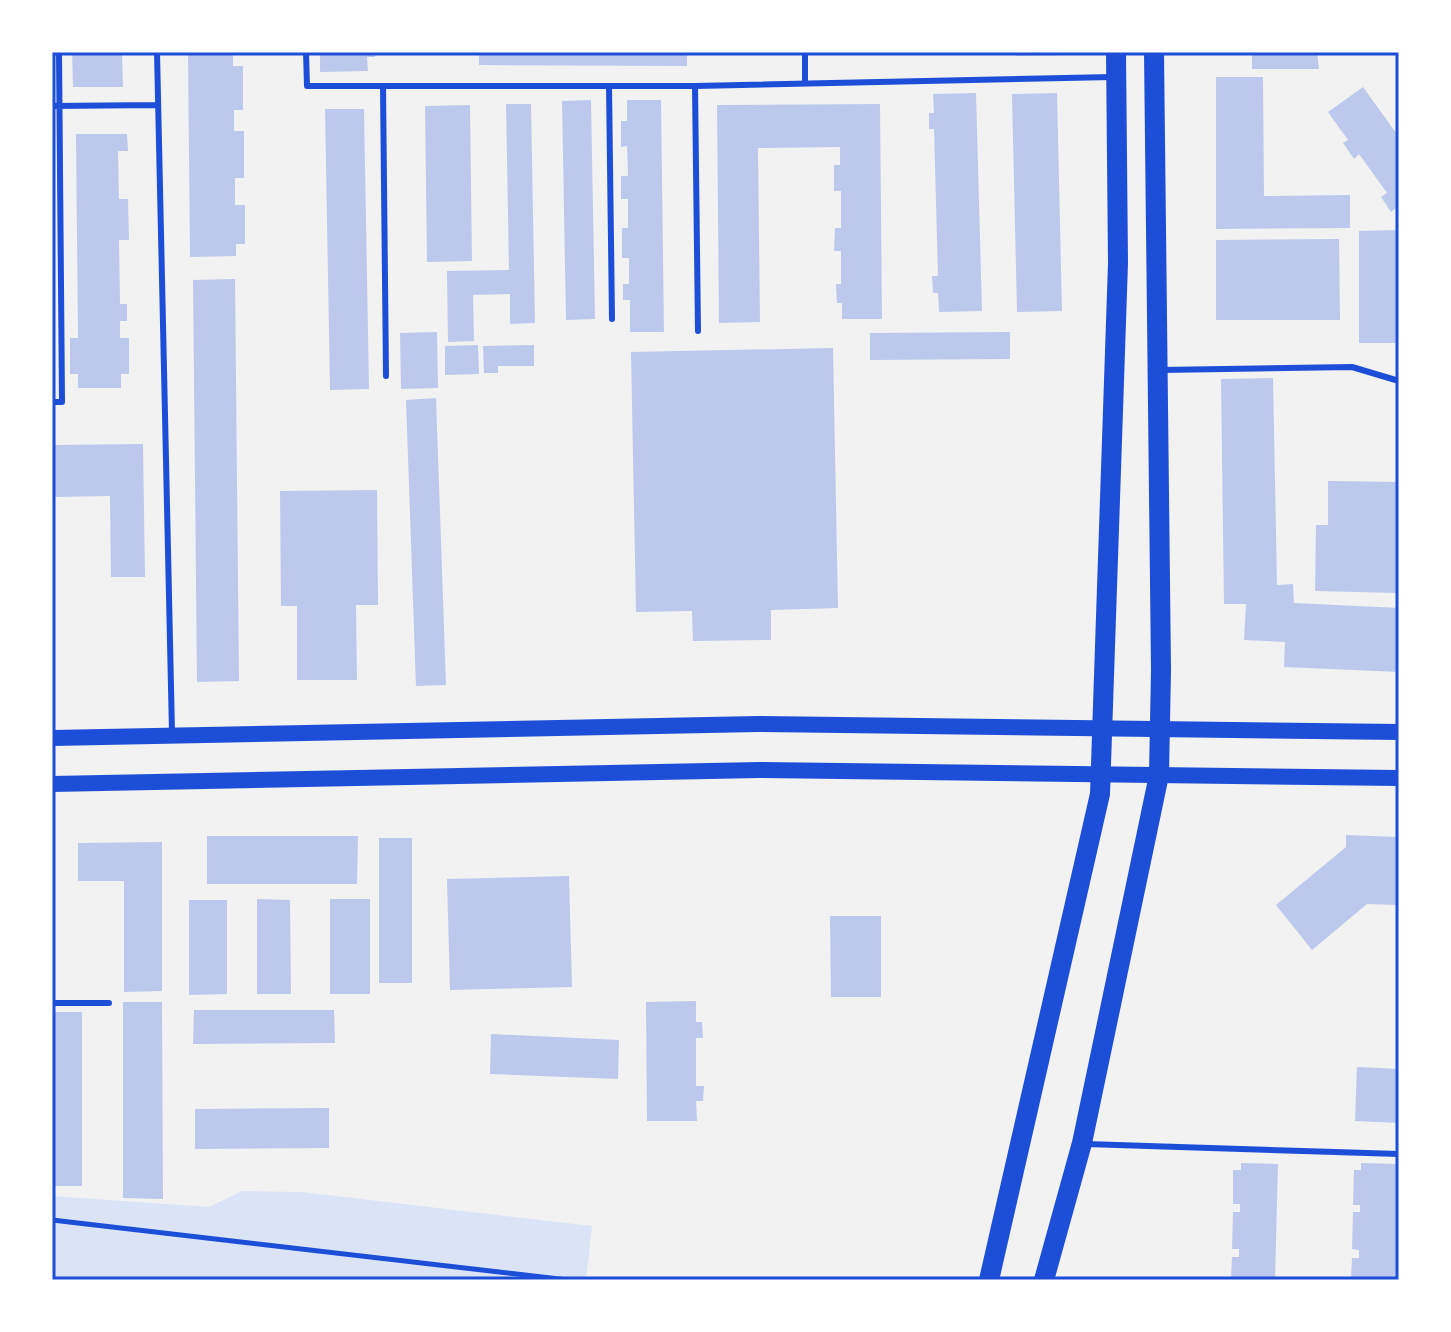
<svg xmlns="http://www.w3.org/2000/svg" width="1451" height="1332" viewBox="0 0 1451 1332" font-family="'Crimson Pro',serif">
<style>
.green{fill:#dbe4f7}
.building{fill:#bdc9ec}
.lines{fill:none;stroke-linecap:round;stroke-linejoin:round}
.path{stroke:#1d4ed8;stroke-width:5}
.service{stroke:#1d4ed8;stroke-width:6}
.secondary{stroke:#1d4ed8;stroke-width:16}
.primary{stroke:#1d4ed8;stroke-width:20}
.neatline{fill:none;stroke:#1d4ed8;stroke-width:3}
</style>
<rect width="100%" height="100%" fill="#f2f2f2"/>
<!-- green -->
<path class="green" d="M242,1191L302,1192L592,1226L586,1280H52V1196L209,1207Z"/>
<!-- building -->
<path class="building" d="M72,52H122L123,87H73Z
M188,52H233V66H243V110H234V131H244V178H235V205H245V244H236V256L190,257Z
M320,52H375V57H367L368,71L320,72Z
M479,52H687V66L479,65Z
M1016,52H1070V55L1016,56Z
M1252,52H1317L1319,69H1252Z
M1216,77H1263L1264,196L1350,195V228L1216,229Z
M1363,87L1399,137V210L1397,207L1391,212L1381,197L1387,193L1359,154L1354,159L1343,143L1348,140L1328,112Z
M976,93L982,311L939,312L938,293H933L932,276H938L934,129H929V113H934L933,94Z
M1057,93L1062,311L1017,312L1012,94Z
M591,100L595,319L566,320L562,101Z
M627,100H661L664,332H630V300H623V284H629V258H622V228H628V199H621V176H628L627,146L621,147V121H627Z
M506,104H531L535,323L510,324V294L473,295L474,341L448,342L447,271L509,270Z
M880,104L882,319H842V303H837L836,284H841V251H834L835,228H841V191H834V165H840V147L758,148L760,322L719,323L717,105Z
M470,105L472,261L427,262L425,106Z
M325,109H364L369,389L330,390Z
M76,134H127L128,151H118L119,199H128L129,240H119L120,304H127V321H120V338H129V374H121V388H78V374H70V338H78Z
M1399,230V343H1359V231Z
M1339,239L1340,320H1216V240Z
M235,279L239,681L197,682L193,280Z
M437,332L438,388L401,389L400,333Z
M1010,332V359L870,360V333Z
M478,345L479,374L445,375V346Z
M534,345V366H498V373H484L483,346Z
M833,348L838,608L771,610V640L693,641L692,611L636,612L631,352Z
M1273,378L1277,585L1293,584L1294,603L1399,608V672L1284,667L1285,642L1244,640L1246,604H1224L1221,379Z
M436,398L446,685L416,686L406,400Z
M143,444L145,577H111L110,496L52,497V445Z
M1328,481L1399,482V593L1315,591L1316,525H1328Z
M377,490L378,605H356L357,680H297V606H281L280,491Z
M1346,835L1399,837V905L1367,904L1312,950L1276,905L1346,847Z
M207,836H358L357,884H207Z
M379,838H412V983H379Z
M162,842V991L124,992V881H78V843Z
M569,876L572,987L450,990L447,879Z
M257,899L290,900L291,994H257Z
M330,899H370V994H330Z
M189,900H227V994L189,995Z
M830,916H881V997H831Z
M696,1001V1022H702L703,1038H696V1086H704L703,1101H696L697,1121H647L646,1002Z
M123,1002H162L163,1199L123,1198Z
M194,1010H334L335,1043L193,1044Z
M52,1012H82V1186H52Z
M491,1034L619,1040L618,1079L490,1074Z
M1357,1067L1399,1069V1123L1355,1121Z
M329,1108V1148L195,1149V1109Z
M1241,1163L1278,1164L1275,1280H1231L1232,1257H1239V1249H1232L1233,1212H1240V1204H1233V1170H1241Z
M1361,1163L1398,1164L1396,1280H1351L1352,1258H1359V1250L1352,1249L1353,1212H1360V1205H1353L1354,1170H1361Z"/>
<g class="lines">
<!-- path -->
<path class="path" d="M52,1220L568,1280"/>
<!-- service -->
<path class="service" d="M157,52L172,732
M306,52L307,86H695L1113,77
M805,52V83
M383,86L386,376
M609,86L612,319
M695,86L698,331
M52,106L158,105
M1161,370L1352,367L1399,381
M52,402H62L59,52
M52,1003H109
M1086,1144L1399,1154"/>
<!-- secondary -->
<path class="secondary" d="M52,738L758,724L1399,732
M52,784L759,770L1399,778"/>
<!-- primary -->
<path class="primary" d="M989,1280L1100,794L1118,263L1116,52
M1044,1280L1082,1143L1159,775L1161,670L1154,52"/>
</g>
<!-- border -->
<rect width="1451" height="1332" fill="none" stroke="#ffffff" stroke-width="108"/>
<rect x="54" y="54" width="1343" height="1224" class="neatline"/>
</svg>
